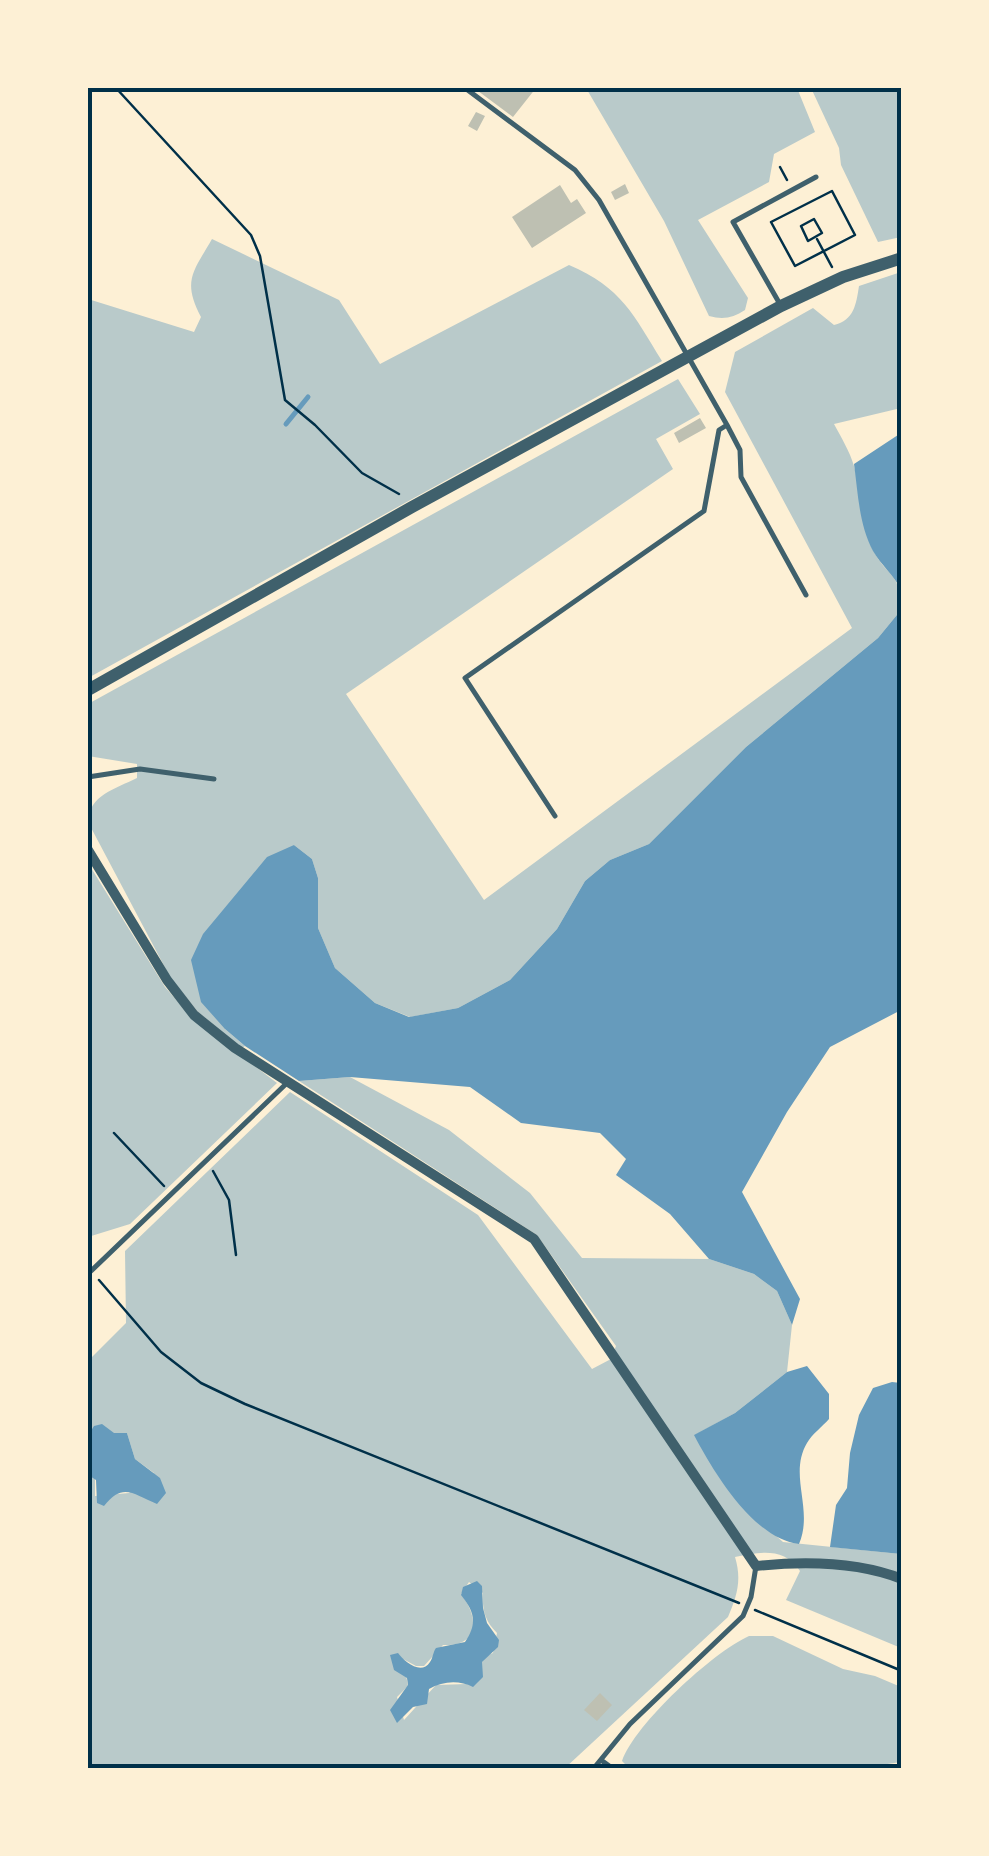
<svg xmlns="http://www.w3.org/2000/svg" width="989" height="1856" viewBox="0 0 989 1856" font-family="'Fira Sans Condensed',sans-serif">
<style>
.green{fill:#b9caca;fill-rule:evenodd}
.water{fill:#669bbc}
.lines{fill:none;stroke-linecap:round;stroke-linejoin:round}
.stream{stroke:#669bbc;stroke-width:5}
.building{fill:#bec0b2}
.path{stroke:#003049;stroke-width:2.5}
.service{stroke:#3f606c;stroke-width:5}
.minor{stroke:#3f606c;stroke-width:10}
.tertiary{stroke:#3f606c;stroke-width:12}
.neatline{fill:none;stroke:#003049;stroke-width:4}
</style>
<rect width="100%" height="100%" fill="#fdf0d5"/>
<!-- green -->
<path class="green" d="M586,88H797L815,132L774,154L769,182L698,220L748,298L745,310C733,318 723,320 709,316L664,221Z
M811,88H901V237L878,242L841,165L839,148Z
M212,239L339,300L380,364L569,265C622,288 633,314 662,361L88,678V299L194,332L201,317C182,281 193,272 212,239Z
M901,272V408L834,424C841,437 850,452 854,466C862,494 859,523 873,550C887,578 901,571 901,610L878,638L746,747L649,844L610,860L585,881L557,929L510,980L458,1008L410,1017L375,1003L335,968L318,928V878L312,859L294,845L225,1029L245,1046L242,1048L198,1012L170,977L88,822C89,795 115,789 137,778V764L88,756V704L678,379L700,414L656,439L673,469L346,694L484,900L852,628L725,392L735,352L813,308L834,325C854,320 856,305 859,286Z
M88,863L165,987L192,1018L277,1083L130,1224L88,1237Z
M350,1077L449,1130L530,1193L582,1258L709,1259L754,1274L777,1291L792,1325L787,1372L735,1413L695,1435L738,1502L783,1542L901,1554V1648L786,1600L800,1571C784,1547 760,1552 735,1557C742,1580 737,1596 728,1617L565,1768H88V1475L95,1479V1496L129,1493L154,1473L135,1459L127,1433L114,1434L102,1425L88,1452V1361L126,1323L125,1251L290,1092L478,1215L592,1369L611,1359L616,1346L537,1235L299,1081ZM469,1582L483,1593C482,1610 485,1621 497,1633L493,1653L486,1656L467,1684L436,1685L404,1720L397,1697L408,1686L403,1659L416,1666H424L443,1645C480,1647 479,1617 461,1594Z
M749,1636H773L843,1669L875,1676L901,1687V1762L860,1768H629L622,1761C635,1724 713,1652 749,1636Z"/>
<!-- water -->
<path class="water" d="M901,433V590C894,575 881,565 873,551C859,525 858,493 854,464Z
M901,610V1010L830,1047L787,1112L742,1192L800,1299L792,1325L777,1291L754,1274L709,1259L670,1214L616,1175L626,1159L600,1133L521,1123L470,1087L350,1077L299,1081L245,1046L225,1029L201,1002L191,960L203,934L267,857L294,845L312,859L318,878V928L335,968L375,1003L409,1017L458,1008L510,980L557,929L585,881L610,860L649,844L746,747L878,638Z
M807,1366L829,1394V1419C822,1427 812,1434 807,1443C788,1475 814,1509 799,1544C754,1539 714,1473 694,1435L735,1413L787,1372Z
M892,1382L901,1383V1554L830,1547L836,1505L847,1488L850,1453L859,1415L873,1388Z
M102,1424L114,1433H127L135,1459L160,1478L166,1493L157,1504C133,1494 123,1482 104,1506L97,1503L96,1480L88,1475C87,1460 85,1438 94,1426Z
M477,1581L482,1586L483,1608L487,1623L499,1640L498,1647L482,1662L483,1677L473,1687C459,1680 443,1681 429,1689L427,1704L413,1707L397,1723L390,1710L408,1685L407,1678L394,1670L390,1655L398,1653C404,1661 421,1676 430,1662C433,1658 433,1652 436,1648L465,1642C478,1623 474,1611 461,1595L463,1587Z"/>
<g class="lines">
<!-- stream -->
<path class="stream" d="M286,424L308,397"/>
</g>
<!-- building -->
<path class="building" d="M474,88H536L513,117Z
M476,112L485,116L477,131L468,126Z
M625,184L629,193L615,200L611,192Z
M560,185L571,203L577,199L586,213L532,248L512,217Z
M700,418L706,428L679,443L674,433Z
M600,1693L612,1705L597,1721L584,1710Z"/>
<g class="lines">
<!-- path -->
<path class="path" d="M116,88L251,235L260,256L285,400L315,425L362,473L399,494
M780,167L787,180
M832,191L855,235L795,266L771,222Z
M814,219L822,233L808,241L801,226Z
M817,239L832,267
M114,1133L164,1186
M213,1171L229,1200L236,1255
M99,1280L161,1352L201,1383L245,1404L739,1603
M755,1610L902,1671"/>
<!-- service -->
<path class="service" d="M465,88L575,170L599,200L727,425L719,430L704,511L465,678L555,816
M781,306L733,222L816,177
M727,425L740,450L741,477L806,595
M88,777L140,769L214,779
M91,1271L288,1082
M601,1760L612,1768
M594,1768L630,1724L743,1616L751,1597L756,1566"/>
<!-- minor -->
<path class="minor" d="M88,850L167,980L194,1015L235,1048L534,1239L756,1566C804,1561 856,1561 902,1579"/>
<!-- tertiary -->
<path class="tertiary" d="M88,690L412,507L781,306L843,277L902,258"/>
</g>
<!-- border -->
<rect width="989" height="1856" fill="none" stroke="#fdf0d5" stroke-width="180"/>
<rect x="90" y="90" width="809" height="1676" class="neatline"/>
</svg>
